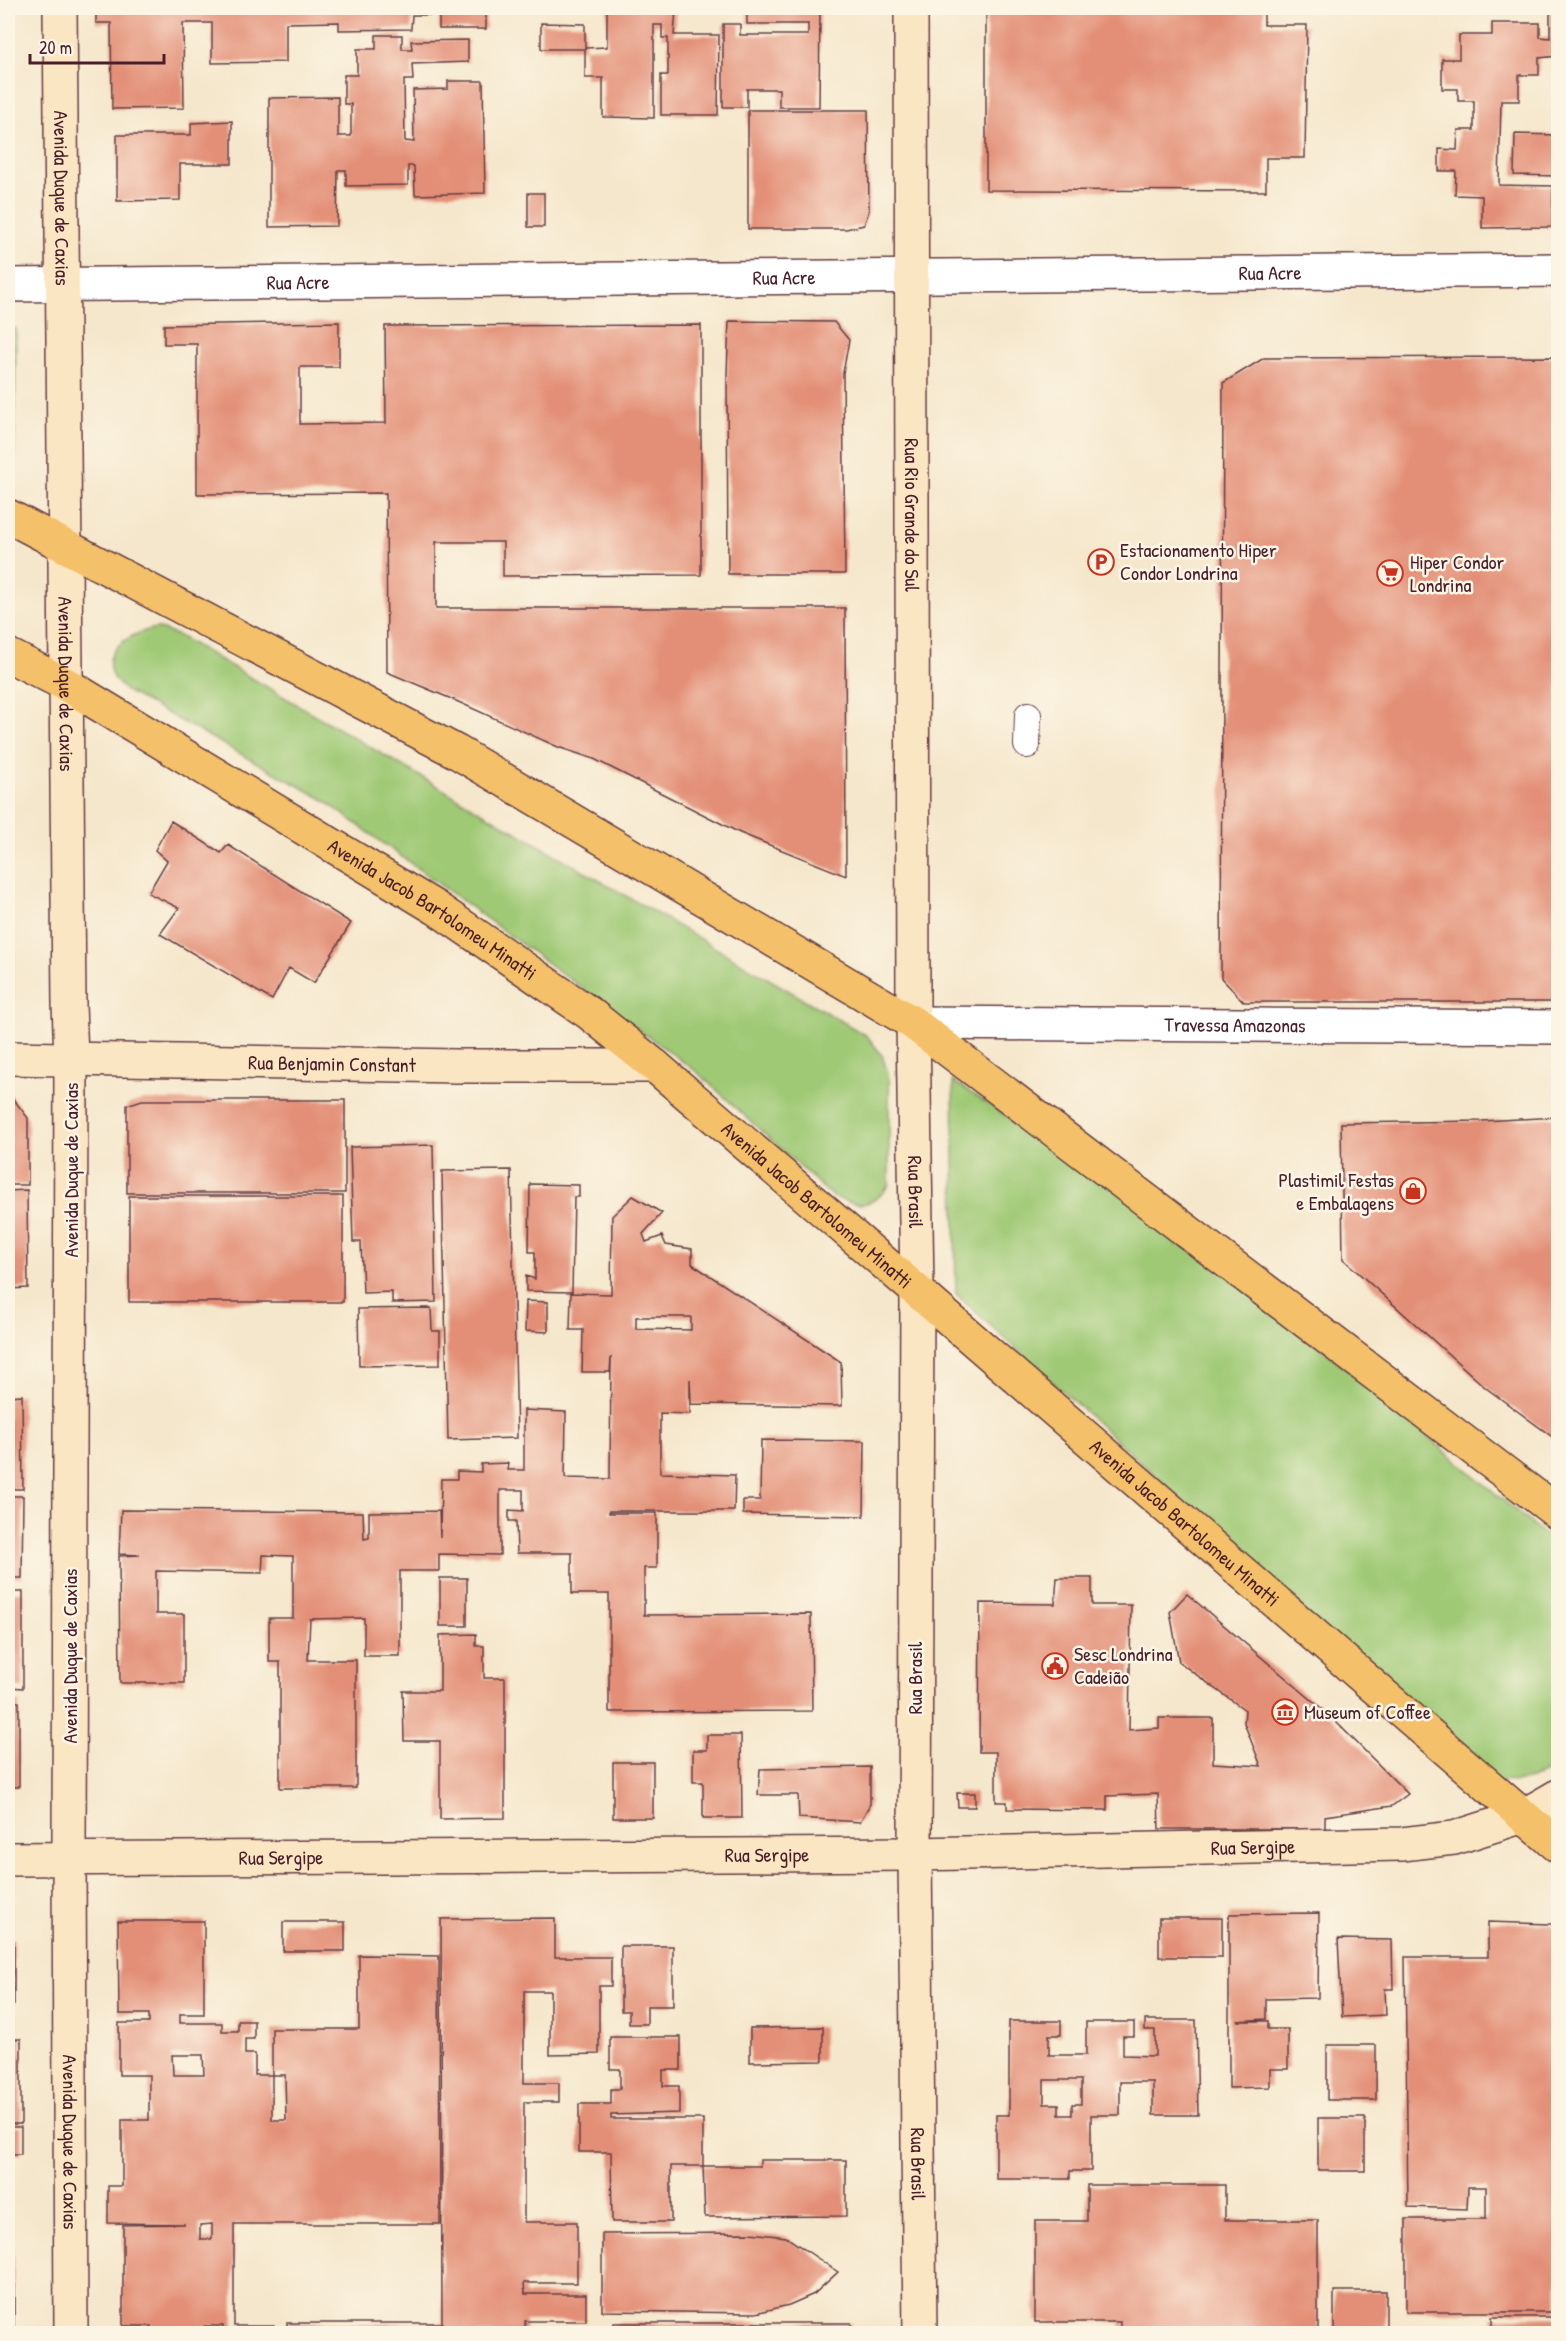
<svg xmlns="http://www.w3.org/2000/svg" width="1566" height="2341" viewBox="0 0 1566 2341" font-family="'Patrick Hand',sans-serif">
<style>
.green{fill:#9fc975;stroke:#747450;stroke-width:1.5}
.building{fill:#e38e76;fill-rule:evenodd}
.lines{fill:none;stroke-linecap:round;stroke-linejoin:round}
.lane-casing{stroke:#643d43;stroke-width:28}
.street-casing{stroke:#643d43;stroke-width:36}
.secondary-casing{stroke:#643d43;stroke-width:36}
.primary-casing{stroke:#643d43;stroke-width:36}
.lane{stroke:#fff;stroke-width:26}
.street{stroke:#fff;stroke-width:33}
.secondary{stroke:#fbe6c4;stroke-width:33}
.primary{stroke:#f4c16b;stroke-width:33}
.labels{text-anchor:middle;stroke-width:5;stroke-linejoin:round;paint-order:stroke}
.street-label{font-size:20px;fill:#4a1f2b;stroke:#fcf5e5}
.poi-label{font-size:20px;fill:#4a1f2b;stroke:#fcf5e5;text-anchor:start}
</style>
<rect width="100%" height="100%" fill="#fcf5e5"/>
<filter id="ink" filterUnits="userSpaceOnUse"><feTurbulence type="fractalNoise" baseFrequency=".0167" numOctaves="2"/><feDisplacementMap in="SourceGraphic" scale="12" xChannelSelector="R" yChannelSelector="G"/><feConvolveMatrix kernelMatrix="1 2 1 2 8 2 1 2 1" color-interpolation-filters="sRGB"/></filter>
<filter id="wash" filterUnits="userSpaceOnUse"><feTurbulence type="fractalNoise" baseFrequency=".008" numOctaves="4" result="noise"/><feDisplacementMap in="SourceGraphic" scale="24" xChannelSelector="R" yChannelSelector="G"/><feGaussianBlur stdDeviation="1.35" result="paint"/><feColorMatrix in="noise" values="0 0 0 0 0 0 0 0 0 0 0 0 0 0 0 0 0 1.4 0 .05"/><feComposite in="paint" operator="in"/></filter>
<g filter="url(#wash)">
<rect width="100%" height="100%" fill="#f5e7cc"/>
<!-- green -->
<path class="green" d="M8,329H16L14,453L8,448Z
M157,628L179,636L867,1036L882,1055L889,1078V1185C872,1209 857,1207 832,1196L697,1072L321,798L126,691C121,686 113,679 111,673C102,645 137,632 157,628Z
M953,1081L1127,1196L1265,1300L1558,1546V1765C1531,1782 1522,1783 1490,1781L956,1294Z"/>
<g id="blocks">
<!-- building -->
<path class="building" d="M96,8H486V29H439V15H412L411,29L339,30V22L286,23V62L212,63V23H183L184,108L112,109L111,23H96Z
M607,8H676L674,35H719L718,115H661V75H668V38H662V25H654V118L603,117V78H585V49H541V23L585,24V48L607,47Z
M747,8H820L819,107H779V89H747V107H723V24H740V35H808V24H747Z
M986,8H1264V25H1307L1305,158H1266V191L986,190Z
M1550,8H1558V56L1539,58V75H1519V101H1501L1499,185L1553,186L1552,227L1482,228V196L1455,195L1456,171H1439V149L1457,150L1458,130H1474V101H1458V89H1442V59H1459V35H1492V23H1540V37L1550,38Z
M376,35H402V49H412L411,41L468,40V62L412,64L413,80H404L405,141L414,142L413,90L448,89V81H483L485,193L415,195L414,166H408V185L346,186V170H338L337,226L269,227V98L338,97V136H351V104H344V75H357V49H376Z
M748,110H868L869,211L864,225L846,229H748Z
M232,121V164H180V200L117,201V135H191V123Z
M1515,134L1558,135V176L1514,175Z
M528,193H544V227H528Z
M729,321L834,322L849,340L843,373L845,574H728L727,373Z
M339,322V367H300V424L386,423L385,326L701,325V575L503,576V542H436V608H845L846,876L740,833L594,759L558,747L454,700L387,672L386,493L197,494V344H164V325Z
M1558,357V1002H1244L1221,978L1223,383L1264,358Z
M171,821L221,853L228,845L351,923L314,983L289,968L272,1000L160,934L179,908L148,893L167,861L155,850Z
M8,1092L28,1118V1185H8Z
M142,1100H345V1193H127V1105Z
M1558,1117V1441L1486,1388L1343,1259L1341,1123L1482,1121Z
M433,1145L436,1302L392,1303V1292L363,1293L361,1242H353L350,1147Z
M511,1170L517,1438L448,1440L442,1171Z
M530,1184L579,1185V1197H574L572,1292L526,1291V1276L535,1279V1252H529Z
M27,1190L28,1288L8,1289V1191Z
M129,1196H343V1302H129Z
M633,1196L662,1213L643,1234L646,1242L662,1236L666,1245L692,1249V1264L841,1362L842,1406L691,1404L690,1379V1414L660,1413V1473L735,1475L734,1511H609V1513H657V1568H644V1615L811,1614L812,1711L609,1712V1594H572V1553H517L516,1521H509V1510L523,1511V1490H500V1555L439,1554V1571H400V1656H364V1618L310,1619L308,1660H356V1788H280V1662H269V1618H293V1556L263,1555L262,1573L156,1571V1614H184V1683H120L119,1556L140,1555L119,1554L121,1510L363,1512L364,1539L369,1538V1512L439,1511L440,1537L441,1479H457V1471L481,1472V1464L508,1463L507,1470H524V1410L566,1412L565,1478L610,1479L611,1357L610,1372H582L583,1330H570L571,1293L611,1294L612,1216ZM636,1317H691V1330L636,1329Z
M526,1301L548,1302V1332L525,1331Z
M431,1308L432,1331H440V1365L359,1366L358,1309Z
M22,1395L23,1489H8V1396Z
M761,1440L865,1441L864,1516L743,1514V1500H760Z
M8,1496H23L22,1578H8Z
M440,1578H467V1626H440Z
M1057,1578H1092V1605H1131L1129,1730L1159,1728V1718H1213V1763L1261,1766L1244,1723L1245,1710L1179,1662L1170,1612L1187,1594L1327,1713L1408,1794L1392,1806L1325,1816V1829H1159L1158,1794L1107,1796V1810L1007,1809V1802H996V1752H979L980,1603L1055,1604Z
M8,1592H23V1688L8,1687Z
M476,1634V1646H484V1678H505V1818L440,1819V1741H404L403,1691H440V1635Z
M8,1702H19V1787H8Z
M707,1735H741L742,1818H703V1782H693V1750H707Z
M613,1762H653V1818H613Z
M870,1767V1804L860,1822L799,1818L798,1795H758L760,1769Z
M957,1793H975V1807H958Z
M1319,1913L1318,1998L1266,1999V2019L1237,2021H1268V2029H1288V2069H1270V2087L1229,2088V1914Z
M555,1918V1957H611V1986H599V2054L550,2055V1991H524V2083H559V2102H524V2222H577V2283H524L525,2294H586V2321H525V2334H287V2323H442L441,1919Z
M1159,1918H1222V1957H1159Z
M118,1921H204V2014H180V2023H222V2031H238V2021H254V2039H245V2054H255V2075H272V2029H359V1955L439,1956L440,2224H234V2326H274V2334H222L223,2326H204V2334H151V2326H123V2225L185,2224L108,2223V2186H122V2120H149V2075H119V2023H149V2014H119ZM172,2055H203L204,2075H173ZM272,2075H285L286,2120H272ZM212,2224V2239H200V2225Z
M283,1922H345V1951H283Z
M1488,1922L1551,1924L1558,1930V2312H1406V2219H1486V2187H1468L1467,2209L1408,2207L1405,1957H1488Z
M8,1934L14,1941V2005H8Z
M1338,1939L1392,1940L1393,1989H1385L1386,2015L1342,2017Z
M621,1946H673V2006H647V2024H629V2011H621Z
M1145,2020H1196L1198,2115H1153V2082H1120V2115H1091V2171H1070V2179H996V2115H1009V2021H1061V2035H1049V2055H1086V2022H1134V2036H1123V2055L1155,2056V2030H1145ZM1044,2080H1081V2104H1072V2115H1059V2104H1044Z
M823,2027V2061L750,2062V2028Z
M610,2037H681V2070H663V2086H679V2113L611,2115V2119H703V2166H760V2160H846V2216L705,2217L703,2166H671V2222H612L611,2152H579V2104H611V2089H620V2069H610Z
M8,2039H21V2124H8Z
M1327,2045H1376V2100H1327Z
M1318,2118H1365V2171H1318Z
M8,2127H21V2154H8Z
M1087,2185H1225V2220H1318V2334H1120V2322H1035V2221H1087Z
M750,2233L786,2237L838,2272L814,2294L789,2305L756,2313L602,2311V2234Z
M8,2247H14V2334H8Z
M1334,2291H1386V2334H1334Z
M1492,2317H1558V2334H1492Z
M614,2323H851V2334H614Z"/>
</g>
</g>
<g filter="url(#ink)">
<use href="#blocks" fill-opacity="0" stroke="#643d43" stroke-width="1.5"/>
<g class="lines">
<!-- lane casing -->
<g class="lane-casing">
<path id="lane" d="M1027,745L1028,715"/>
</g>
<!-- street casing -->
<g class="street-casing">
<g id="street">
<path id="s1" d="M8,285L1558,270"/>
<path id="s2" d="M913,1023L1558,1027"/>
</g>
</g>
<!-- secondary casing -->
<g class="secondary-casing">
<g id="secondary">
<path id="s3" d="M60,8L69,1004L71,1058L69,1859L71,2334"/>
<path id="s4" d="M911,8L913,1023L917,1291L915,1854L920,2334"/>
<path id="s5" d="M8,1058L457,1066H655"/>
<path id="s6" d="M8,1859L915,1854L1402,1844L1454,1838L1523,1816L1558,1796"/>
</g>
</g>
<!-- primary casing -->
<g class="primary-casing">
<g id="primary">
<path d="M8,516L457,752L913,1023L1558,1513"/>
<path id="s7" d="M8,655L67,685L436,908L589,1013L655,1066L917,1291L1558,1846"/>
</g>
</g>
<!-- lane -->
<use href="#lane" class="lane"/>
<!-- street -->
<use href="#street" class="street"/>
<!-- secondary -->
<use href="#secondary" class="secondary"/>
<!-- primary -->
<use href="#primary" class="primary"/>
</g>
</g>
<!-- icons -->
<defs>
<g id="parking-ring" transform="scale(1.35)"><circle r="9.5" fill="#fcf5e5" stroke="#c8321e" stroke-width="1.5"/><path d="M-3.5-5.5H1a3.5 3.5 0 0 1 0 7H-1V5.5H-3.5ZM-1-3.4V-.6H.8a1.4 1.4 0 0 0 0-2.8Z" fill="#c8321e"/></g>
<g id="supermarket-ring" transform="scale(1.35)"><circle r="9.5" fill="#fcf5e5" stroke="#c8321e" stroke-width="1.5"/><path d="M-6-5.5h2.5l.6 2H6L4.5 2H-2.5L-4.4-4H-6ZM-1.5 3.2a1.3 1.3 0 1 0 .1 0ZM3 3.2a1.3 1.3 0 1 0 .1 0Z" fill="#c8321e"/></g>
<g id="shop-ring" transform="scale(1.35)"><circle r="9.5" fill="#fcf5e5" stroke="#c8321e" stroke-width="1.5"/><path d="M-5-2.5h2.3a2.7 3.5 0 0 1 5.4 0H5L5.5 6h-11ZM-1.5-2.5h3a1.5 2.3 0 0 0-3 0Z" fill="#c8321e"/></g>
<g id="civic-ring" transform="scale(1.35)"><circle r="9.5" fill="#fcf5e5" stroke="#c8321e" stroke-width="1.5"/><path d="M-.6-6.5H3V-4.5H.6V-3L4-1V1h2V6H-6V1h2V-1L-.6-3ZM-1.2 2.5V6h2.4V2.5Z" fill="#c8321e"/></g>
<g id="museum-ring" transform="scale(1.35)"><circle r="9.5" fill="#fcf5e5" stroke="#c8321e" stroke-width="1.5"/><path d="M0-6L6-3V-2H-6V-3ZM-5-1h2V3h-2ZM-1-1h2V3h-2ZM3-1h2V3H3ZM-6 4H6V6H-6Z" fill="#c8321e"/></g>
</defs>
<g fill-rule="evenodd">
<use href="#parking-ring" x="1101" y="562"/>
<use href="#supermarket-ring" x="1390" y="573"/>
<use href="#shop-ring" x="1413" y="1191"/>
<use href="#civic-ring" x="1055" y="1666"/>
<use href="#museum-ring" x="1285" y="1712"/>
</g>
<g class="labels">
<!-- street labels -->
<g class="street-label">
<text dy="7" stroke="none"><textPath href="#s3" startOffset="190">Avenida Duque de Caxias</textPath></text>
<text dy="7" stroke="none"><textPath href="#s1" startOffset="1262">Rua Acre</textPath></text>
<text dy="7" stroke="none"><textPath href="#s1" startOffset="776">Rua Acre</textPath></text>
<text dy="7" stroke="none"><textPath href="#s1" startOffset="290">Rua Acre</textPath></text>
<text dy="7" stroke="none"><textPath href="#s4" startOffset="507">Rua Rio Grande do Sul</textPath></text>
<text dy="7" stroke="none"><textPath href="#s3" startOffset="676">Avenida Duque de Caxias</textPath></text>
<text dy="7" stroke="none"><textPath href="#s7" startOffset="495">Avenida Jacob Bartolomeu Minatti</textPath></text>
<text dy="7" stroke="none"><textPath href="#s2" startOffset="322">Travessa Amazonas</textPath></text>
<text dy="7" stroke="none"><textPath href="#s5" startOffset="324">Rua Benjamin Constant</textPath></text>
<text transform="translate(71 1170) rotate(-90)" y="7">Avenida Duque de Caxias</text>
<text dy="7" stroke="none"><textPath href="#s4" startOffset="1184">Rua Brasil</textPath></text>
<text dy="7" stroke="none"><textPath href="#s7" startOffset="981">Avenida Jacob Bartolomeu Minatti</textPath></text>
<text dy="7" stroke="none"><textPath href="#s7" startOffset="1467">Avenida Jacob Bartolomeu Minatti</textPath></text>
<text transform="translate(70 1656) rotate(-90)" y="7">Avenida Duque de Caxias</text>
<text transform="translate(915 1678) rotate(-90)" y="7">Rua Brasil</text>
<text dy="7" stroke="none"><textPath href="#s6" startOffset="1245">Rua Sergipe</textPath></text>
<text dy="7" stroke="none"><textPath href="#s6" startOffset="759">Rua Sergipe</textPath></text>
<text dy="7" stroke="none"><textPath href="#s6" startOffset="273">Rua Sergipe</textPath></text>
<text dy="7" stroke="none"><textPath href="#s3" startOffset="2134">Avenida Duque de Caxias</textPath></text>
<text dy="7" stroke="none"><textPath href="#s4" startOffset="2156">Rua Brasil</textPath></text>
</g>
<!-- poi labels -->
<g class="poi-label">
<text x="1120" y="557">Estacionamento Hiper<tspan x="1120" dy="23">Condor Londrina</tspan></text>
<text x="1410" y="569">Hiper Condor<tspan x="1410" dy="23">Londrina</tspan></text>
<text x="1394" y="1187" text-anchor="end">Plastimil Festas<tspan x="1394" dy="23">e Embalagens</tspan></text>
<text x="1074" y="1661">Sesc Londrina<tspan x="1074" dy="23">Cadeião</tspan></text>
<text x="1304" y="1719">Museum of Coffee</text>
</g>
</g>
<!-- margin -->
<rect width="1566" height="2341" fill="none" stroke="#fcf5e5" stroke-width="30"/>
<!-- scale -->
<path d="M30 54v9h134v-9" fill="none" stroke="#4a1f2b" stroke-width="3"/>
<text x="39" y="54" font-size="18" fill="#4a1f2b" stroke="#fcf5e5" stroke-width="4.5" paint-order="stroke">20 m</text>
</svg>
